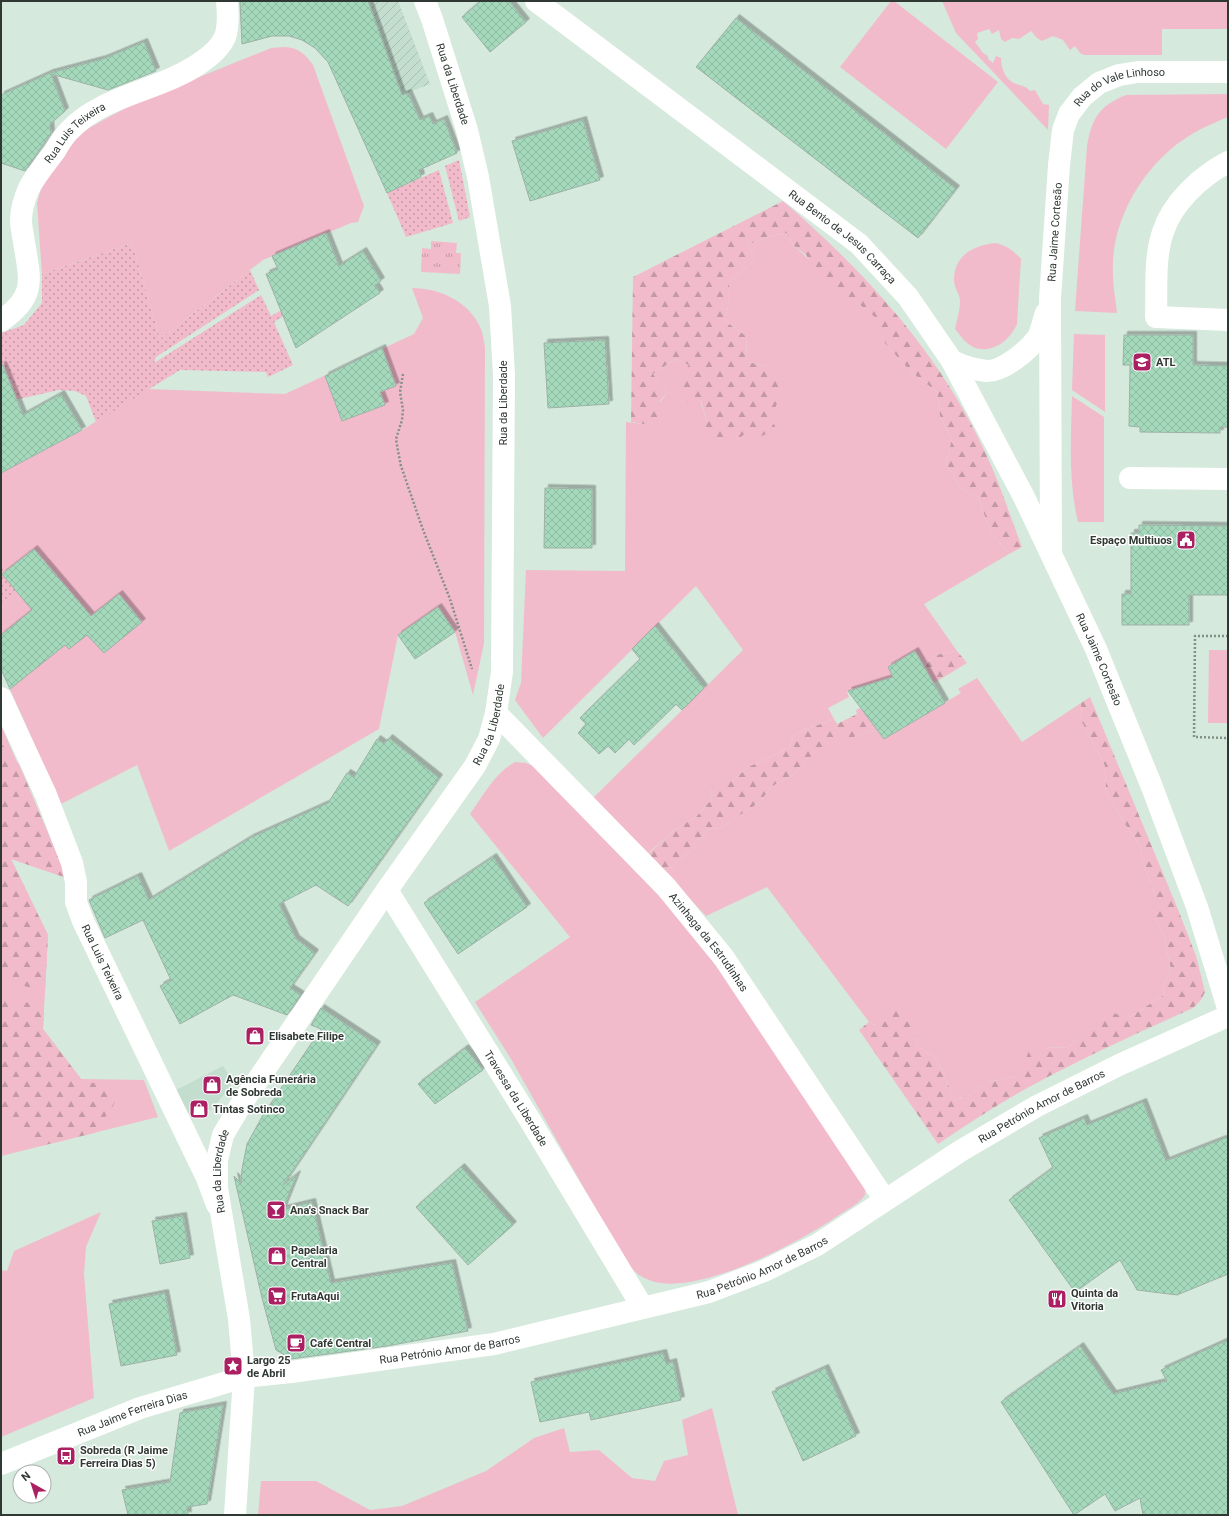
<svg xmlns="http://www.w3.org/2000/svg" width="1229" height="1516" viewBox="0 0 1229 1516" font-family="Roboto,sans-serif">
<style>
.built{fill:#c3ddce}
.industrial{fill:url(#industrial-furrows)}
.grass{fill:#f2bbcc}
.forest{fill:url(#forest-firs)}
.park{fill:url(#park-tufts)}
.garden{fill:url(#garden-dots)}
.building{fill:url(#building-cross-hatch);stroke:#9eb1a6;filter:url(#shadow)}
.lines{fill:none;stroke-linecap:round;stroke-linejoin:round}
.path{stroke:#829088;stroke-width:2.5;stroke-dasharray:2 2;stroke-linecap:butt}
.minor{stroke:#fff;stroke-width:22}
.tertiary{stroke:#fff;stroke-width:22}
.labels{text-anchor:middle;stroke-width:3;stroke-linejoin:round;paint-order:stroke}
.street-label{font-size:11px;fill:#303833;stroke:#fff}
.poi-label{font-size:11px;font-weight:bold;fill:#303833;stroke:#fff;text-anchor:start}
</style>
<defs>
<pattern id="industrial-furrows" width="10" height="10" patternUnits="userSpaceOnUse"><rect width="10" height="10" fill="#c3ddce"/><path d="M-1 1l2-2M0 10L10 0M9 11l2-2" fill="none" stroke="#a8beb1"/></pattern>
<pattern id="forest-firs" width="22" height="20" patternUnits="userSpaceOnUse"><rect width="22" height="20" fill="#f2bbcc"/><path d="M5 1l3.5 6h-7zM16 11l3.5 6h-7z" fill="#c499a6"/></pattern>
<pattern id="park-tufts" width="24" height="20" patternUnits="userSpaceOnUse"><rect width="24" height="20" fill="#f2bbcc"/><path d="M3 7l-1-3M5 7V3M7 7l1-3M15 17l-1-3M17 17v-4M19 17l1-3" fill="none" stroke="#c499a6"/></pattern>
<pattern id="garden-dots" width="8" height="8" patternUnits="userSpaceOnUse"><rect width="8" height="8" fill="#f2bbcc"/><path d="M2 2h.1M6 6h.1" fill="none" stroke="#c499a6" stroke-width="1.8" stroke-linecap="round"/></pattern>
<pattern id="building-cross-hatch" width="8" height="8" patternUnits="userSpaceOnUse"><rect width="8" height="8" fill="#a4d9bc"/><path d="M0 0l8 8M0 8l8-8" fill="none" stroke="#8ebba2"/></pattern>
<filter id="shadow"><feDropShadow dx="3.5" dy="-3.5" stdDeviation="0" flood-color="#0004"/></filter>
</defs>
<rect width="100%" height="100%" fill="#d5e9dd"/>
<!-- built -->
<path class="built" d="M223,1066L234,1082L212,1109L192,1119L176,1090Z"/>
<!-- industrial -->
<path class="industrial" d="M239,1H398L430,84L402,95L338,81L328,62L315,48L302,40L289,36H272L242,44Z"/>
<!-- grass -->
<path class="grass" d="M891,1H894L998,82L946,149L840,67Z
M942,1H1228V29H1162V55H1084L1080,53L1075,46L1070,50L1063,40L1053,36L1042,41L1037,38L1031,31L1019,39L1012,38L1005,42L1001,39L999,30L992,34L989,29L977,33L978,39L975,42L983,53L988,56V59L993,63L996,56L1001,58C1001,68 1005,80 1016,84C1023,86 1025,86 1030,91L1035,90L1043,104L1049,105L1048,130L956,33Z
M284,47C299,48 304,53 313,65L364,206L358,222L351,223L263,260L160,339L132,243L42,274L37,203L41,189L51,171L74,140L89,128L133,104L271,48Z
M1228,94V117C1216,122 1204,127 1192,134C1148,160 1114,213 1113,264C1112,280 1115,296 1117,313L1075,311L1087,146C1092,118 1099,106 1126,95Z
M787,233L793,245L854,300L876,317L884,342L910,371L937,392L940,416L952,439L946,463L960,488L979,499L990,531L1009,554L924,604L957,651L935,655L924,666L915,651L888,667L893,677L847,692L849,697L828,708L834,719L794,734L790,747L769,758L748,767L733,781L711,788L710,801L696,817L673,831L647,854L593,798L743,650L696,586L543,738L515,700L521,683L526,570L625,571L626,422L644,424L667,393L653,374L675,359L689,365L707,422L736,441L747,431L770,418L771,367L747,362L746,336L725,321L730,296L729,282L756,258L747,245L770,236Z
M996,243C1007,246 1013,250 1021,259L1017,324C1010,340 992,355 973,347C965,343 960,335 955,329C957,320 960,310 960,301C960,294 954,288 954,280C954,255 974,245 996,243Z
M412,288C440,288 470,302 481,329C483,335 484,341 485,347L484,643L473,695L455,632L438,607L398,635L379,729L169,851L137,765L61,804L1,669V473L81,431L147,389L285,394L414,334L423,318Z
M1074,334L1105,335V412L1072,390Z
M1072,396L1104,417V522H1078C1068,481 1071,438 1072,396Z
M1209,650H1228V723H1208Z
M977,678L1022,742L1081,703L1082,722L1105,766L1106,791L1121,818L1140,846L1142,860L1155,895V918L1164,937L1171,969L1163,987L1164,995L1128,1018L1111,1013L1069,1047L1046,1048L1018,1076L987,1082L974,1092L955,1101L942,1070L934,1057L917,1045L914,1030L877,1026L869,1022L767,887L706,916L665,872L700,843L707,830L720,828L760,802L772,786L785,780L802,767L816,749L868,732L878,731L884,739L961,693L958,689Z
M1,725L67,878L11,859L48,935L43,1029L81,1079L144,1080L158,1117L1,1156Z
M515,762L526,763L535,767L669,906L700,943L731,987L865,1188V1195C858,1205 846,1210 836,1217C798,1243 698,1296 652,1281C636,1276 630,1267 621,1254L511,1059L475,1002L570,937L470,814C483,796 495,773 515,762Z
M101,1212L86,1247L84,1274L94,1398L1,1437V1270L7,1271L14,1251Z
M712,1408L738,1515H258L261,1481H316L370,1510L402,1506L486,1471L534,1438L564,1428L570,1452L599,1450L632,1478L655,1481L664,1461L688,1455L682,1420Z"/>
<!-- forest -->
<path class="forest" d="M783,201C865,272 940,353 986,454C1000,484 1010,516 1022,547L1009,554L990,531L979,499L960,488L946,463L952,439L940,416L937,392L910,371L884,342L875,317L854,300L836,299L806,255L793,245L787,233L770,236L747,245L756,258L729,282L730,296L725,321L746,336L747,362L771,367L789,382L770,417L777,430L759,437L747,432L736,441L712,443L701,430L707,422L701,401L687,402L675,382L689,365L675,359L653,374L667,393L660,401L662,414L644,424L631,422L633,277Z
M957,651L967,663L876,718L882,728L878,731L868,732L816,750L802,767L785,780L772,786L760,802L720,828L707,830L700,843L665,872L647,855L673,831L696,817L710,801L711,788L716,778L733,781L748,767L769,758L790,747L794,734L834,719L837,724L857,714L856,710L929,675L924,666L935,655Z
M1090,697L1179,912L1196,956L1205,992L1201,1000L1193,1008C1142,1031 1091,1054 1042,1080C1006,1099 972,1121 938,1144L859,1030L869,1022L877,1026L892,1008L907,1014L914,1030L917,1045L934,1057L942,1070L955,1101L974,1092L987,1082L1018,1076L1030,1049L1069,1047L1111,1012L1128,1018L1164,995L1163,987L1171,969L1164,937L1155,918V895L1142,860L1140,846L1121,818L1106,791L1105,766L1082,722L1081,703Z
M1,743L19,764L67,878L11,859L48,935L45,992L1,979Z
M1,996L29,1003L44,1011L43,1029L81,1079L119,1091L113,1106L94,1133L41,1146L20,1124L1,1114Z"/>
<!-- park -->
<path class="park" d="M431,241L457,243L456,253H461L460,274L421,272L422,248L431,249Z"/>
<!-- garden -->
<path class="garden" d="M459,160L470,217L459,221L445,166Z
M439,170L453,223L406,237L387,193Z
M132,243L160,339L250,270L259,290L156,357L154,363L261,295L271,316L310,294L313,298L274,322L293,365L268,377L266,372L180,370L96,422L86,396L75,391L59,390L1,403V333L24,325L42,303V274Z
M1,564L19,588L1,603Z"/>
<!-- building -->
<path class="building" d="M240,1H368L402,95L408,93L420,120L429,116L433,124L444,119L457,153L419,170L421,177L387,193L328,62L315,48L302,40L289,36H272L242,44Z
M481,1H509L526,22L490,52L462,17Z
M736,18L956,189L918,238L696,67Z
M144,42L156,71L108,90L51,74L65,111L50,124L51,133L25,171L1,163V95L50,73L103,59Z
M583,120L600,180L530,201L512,141Z
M326,233L339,266L363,251L381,281L375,285L380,293L296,348L266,274L278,269L272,256Z
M1124,335H1193V365L1228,366V427H1220V433L1140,432V427L1129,426L1130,365H1123Z
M605,340L609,404L548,408L544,343Z
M382,348L396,386L380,392L385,405L342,421L325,376Z
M1,365H3L23,415L61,394L82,430L1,473Z
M545,488L592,489V548H544Z
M1139,525L1228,526V595H1189V625H1122V594H1131V533H1139Z
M34,549L91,616L119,594L142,622L104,653L87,635L69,649L65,645L10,689L1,669V635L32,610L2,574Z
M438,607L455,632L415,659L398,635Z
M655,626L704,688L682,710L676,704L634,745L629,739L615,753L608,746L599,754L578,733L586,724L580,718L640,659L632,649Z
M915,651L945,703L884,739L848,691L893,677L888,667Z
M389,738L439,778L348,906L316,885L279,904L296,939L315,953L290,988L301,995L287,1015L233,995L180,1024L160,986L171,980L143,920L105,938L89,900L138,876L149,900L250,838L328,803L347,773L354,777L377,739L384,744Z
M493,857L527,907L458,954L424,903Z
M321,1008L377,1045L283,1185L297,1174L283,1209L312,1202L331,1283L452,1263L468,1331L387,1346L291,1359L276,1350L262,1298L234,1176L241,1183L242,1169L247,1144L263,1115L321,1029L311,1025Z
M465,1048L483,1070L435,1104L418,1084Z
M1143,1102L1166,1161L1228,1137V1274L1177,1295L1137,1290L1120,1260L1075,1292L1009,1200L1053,1168L1039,1138L1084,1118L1087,1125Z
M461,1167L513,1225L468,1265L416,1207Z
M183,1216L190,1258L160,1264L152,1221Z
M165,1293L177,1355L121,1366L109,1304Z
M1228,1340V1515H1143L1140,1498L1115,1511L1105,1494L1074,1515L1001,1402L1080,1346L1113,1394L1167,1381L1161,1370Z
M663,1353L666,1364L673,1362L681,1400L591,1420L589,1412L540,1422L531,1382Z
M825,1368L856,1436L803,1461L772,1392Z
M223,1405L207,1504L187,1507L188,1515H128L122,1490L170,1482L180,1413Z"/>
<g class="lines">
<!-- path -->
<path class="path" d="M403,374L400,392L403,410L402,420L396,439L398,451L401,466L422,527L450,599L472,669
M1228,636H1195L1194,737L1228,738"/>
<!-- minor -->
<g class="minor">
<path id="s1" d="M536,1L859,244L908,297L952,361L1024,497L1096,649L1152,787L1197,907L1228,1008"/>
<path d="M1228,162C1201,176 1172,203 1163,232C1154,257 1157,290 1156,317L1228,320"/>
<path id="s2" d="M1,321C37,296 30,280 24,242C23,235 21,227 21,221C21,211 25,197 29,188C36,175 46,163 55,151C59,144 63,137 69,131C103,94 162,91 203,61C212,54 220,48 225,37C229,26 228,12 227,1"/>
<path d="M952,361C963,366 974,370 987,371C1004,371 1029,350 1038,337C1042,330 1043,320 1046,313"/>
<path d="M1130,478L1228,479"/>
<path id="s3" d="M1051,549L1050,299L1059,165L1063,130L1069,114L1082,97L1099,83L1119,75L1138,72H1228"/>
<path id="s4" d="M1,698L46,795L72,863L76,882V902L83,921L207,1178L217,1205"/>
<path id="s5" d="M496,713L666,887L724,958L885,1200"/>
<path id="s6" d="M387,890L528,1117L643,1308"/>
<path d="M235,1515L244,1377"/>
</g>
<!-- tertiary -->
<g class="tertiary">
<path id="s7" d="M244,1377L239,1319L217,1188V1160L223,1135L240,1106L387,890L475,766L489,739L496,713L502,672L504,375L500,306L478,177L467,130L432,19L425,1"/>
<path id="s8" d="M1,1464L140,1408L244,1377L291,1372L494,1344L709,1292L764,1271L817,1245L962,1150L1037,1106L1119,1065L1228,1016"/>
</g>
</g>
<!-- icons -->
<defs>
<g id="school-square" transform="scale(1)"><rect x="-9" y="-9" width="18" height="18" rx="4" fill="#aa2062" stroke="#fff"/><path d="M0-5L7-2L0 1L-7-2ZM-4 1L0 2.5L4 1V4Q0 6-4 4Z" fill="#fff"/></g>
<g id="civic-square" transform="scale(1)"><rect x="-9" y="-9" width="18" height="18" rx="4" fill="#aa2062" stroke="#fff"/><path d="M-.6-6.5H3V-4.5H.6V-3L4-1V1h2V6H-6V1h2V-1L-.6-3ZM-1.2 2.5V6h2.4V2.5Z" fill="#fff"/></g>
<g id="shop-square" transform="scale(1)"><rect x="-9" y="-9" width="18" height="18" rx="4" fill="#aa2062" stroke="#fff"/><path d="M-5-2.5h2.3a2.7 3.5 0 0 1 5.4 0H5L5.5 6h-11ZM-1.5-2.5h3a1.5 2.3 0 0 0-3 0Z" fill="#fff"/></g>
<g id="bar-square" transform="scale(1)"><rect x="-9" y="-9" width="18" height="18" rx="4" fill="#aa2062" stroke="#fff"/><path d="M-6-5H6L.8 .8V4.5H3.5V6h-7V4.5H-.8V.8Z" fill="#fff"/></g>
<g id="supermarket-square" transform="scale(1)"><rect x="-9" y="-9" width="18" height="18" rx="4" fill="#aa2062" stroke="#fff"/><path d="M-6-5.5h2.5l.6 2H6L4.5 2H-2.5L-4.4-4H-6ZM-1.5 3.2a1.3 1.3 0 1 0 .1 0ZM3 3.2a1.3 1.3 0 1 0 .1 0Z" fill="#fff"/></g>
<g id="restaurant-square" transform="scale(1)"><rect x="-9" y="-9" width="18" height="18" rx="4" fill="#aa2062" stroke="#fff"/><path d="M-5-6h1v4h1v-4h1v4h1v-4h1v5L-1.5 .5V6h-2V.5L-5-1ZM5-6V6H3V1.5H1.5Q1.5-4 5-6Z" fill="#fff"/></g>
<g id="cafe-square" transform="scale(1)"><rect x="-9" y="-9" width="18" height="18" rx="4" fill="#aa2062" stroke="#fff"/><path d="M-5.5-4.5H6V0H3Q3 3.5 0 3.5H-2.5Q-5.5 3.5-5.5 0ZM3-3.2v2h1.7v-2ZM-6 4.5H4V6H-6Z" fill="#fff"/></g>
<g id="sight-square" transform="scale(1)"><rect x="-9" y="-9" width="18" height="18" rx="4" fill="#aa2062" stroke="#fff"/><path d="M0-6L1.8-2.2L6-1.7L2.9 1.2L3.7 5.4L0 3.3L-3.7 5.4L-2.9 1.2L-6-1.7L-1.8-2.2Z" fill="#fff"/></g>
<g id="bus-square" transform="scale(1)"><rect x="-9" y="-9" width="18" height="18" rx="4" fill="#aa2062" stroke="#fff"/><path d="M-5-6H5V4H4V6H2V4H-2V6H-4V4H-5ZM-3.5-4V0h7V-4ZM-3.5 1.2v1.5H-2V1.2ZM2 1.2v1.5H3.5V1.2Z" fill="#fff"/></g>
</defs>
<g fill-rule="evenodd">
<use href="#school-square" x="1142" y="362"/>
<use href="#civic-square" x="1186" y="540"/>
<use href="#shop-square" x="255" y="1036"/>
<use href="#shop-square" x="212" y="1085"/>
<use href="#shop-square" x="199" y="1109"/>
<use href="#bar-square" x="276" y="1210"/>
<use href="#shop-square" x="277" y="1256"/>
<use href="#supermarket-square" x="277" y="1296"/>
<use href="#restaurant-square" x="1057" y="1299"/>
<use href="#cafe-square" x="296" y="1343"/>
<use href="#sight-square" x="233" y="1366"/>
<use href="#bus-square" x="66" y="1456"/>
</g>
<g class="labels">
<!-- street labels -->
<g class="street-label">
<text transform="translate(453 84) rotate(72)" y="4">Rua da Liberdade</text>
<text dy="4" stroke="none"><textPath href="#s3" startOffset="498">Rua do Vale Linhoso</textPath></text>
<text dy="4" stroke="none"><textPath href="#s2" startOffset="218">Rua Luis Teixeira</textPath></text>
<text dy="4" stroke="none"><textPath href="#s3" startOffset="317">Rua Jaime Cortesão</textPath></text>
<text dy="4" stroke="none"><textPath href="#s1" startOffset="387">Rua Bento de Jesus Carraça</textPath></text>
<text transform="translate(503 403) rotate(-90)" y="4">Rua da Liberdade</text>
<text dy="4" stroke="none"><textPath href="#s1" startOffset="887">Rua Jaime Cortesão</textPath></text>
<text dy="4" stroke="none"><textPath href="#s7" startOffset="736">Rua da Liberdade</textPath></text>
<text dy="4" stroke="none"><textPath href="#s5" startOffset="313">Azinhaga da Estrudinhas</textPath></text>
<text dy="4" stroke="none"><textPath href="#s4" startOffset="285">Rua Luis Teixeira</textPath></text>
<text dy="4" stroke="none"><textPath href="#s6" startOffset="245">Travessa da Liberdade</textPath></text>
<text dy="4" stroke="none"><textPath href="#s8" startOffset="1114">Rua Petrónio Amor de Barros</textPath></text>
<text dy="4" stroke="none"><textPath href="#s7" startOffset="208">Rua da Liberdade</textPath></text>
<text dy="4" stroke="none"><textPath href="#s8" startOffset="790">Rua Petrónio Amor de Barros</textPath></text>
<text dy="4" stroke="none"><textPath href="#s8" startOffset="466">Rua Petrónio Amor de Barros</textPath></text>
<text dy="4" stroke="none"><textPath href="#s8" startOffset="141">Rua Jaime Ferreira Dias</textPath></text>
</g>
<!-- poi labels -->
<g class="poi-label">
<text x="1156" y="366">ATL</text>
<text x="1172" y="544" text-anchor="end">Espaço Multiuos</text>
<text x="269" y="1040">Elisabete Filipe</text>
<text x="226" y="1083">Agência Funerária<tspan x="226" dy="13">de Sobreda</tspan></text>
<text x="213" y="1113">Tintas Sotinco</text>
<text x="290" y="1214">Ana's Snack Bar</text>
<text x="291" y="1254">Papelaria<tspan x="291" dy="13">Central</tspan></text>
<text x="1071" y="1297">Quinta da<tspan x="1071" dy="13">Vitoria</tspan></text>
<text x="291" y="1300">FrutaAqui</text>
<text x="310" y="1347">Café Central</text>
<text x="247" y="1364">Largo 25<tspan x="247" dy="13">de Abril</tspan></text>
<text x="80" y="1454">Sobreda (R Jaime<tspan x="80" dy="13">Ferreira Dias 5)</tspan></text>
</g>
</g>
<!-- border -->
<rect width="1229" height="1516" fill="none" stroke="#303833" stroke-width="4"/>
<!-- north arrow -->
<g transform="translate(32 1484) rotate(321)"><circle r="19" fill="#ffffff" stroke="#acafad"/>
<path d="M0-3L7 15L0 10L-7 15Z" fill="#aa2062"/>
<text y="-6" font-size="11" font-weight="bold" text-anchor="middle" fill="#303833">N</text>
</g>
</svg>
